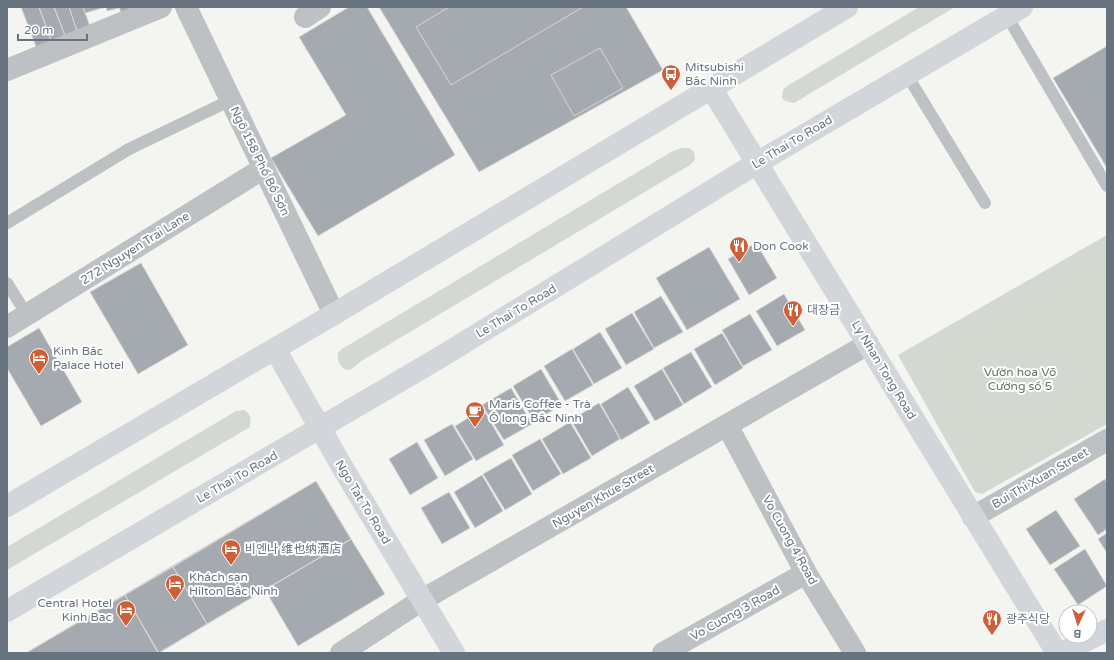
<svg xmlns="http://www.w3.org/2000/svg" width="1114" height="660" viewBox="0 0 1114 660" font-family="'Varela Round','Noto Sans SC','Noto Sans KR',sans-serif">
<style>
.green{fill:#d3d9d1}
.building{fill:#a4aaaf;stroke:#d5d6d4}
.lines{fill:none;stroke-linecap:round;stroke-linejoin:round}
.lane{stroke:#bec1c4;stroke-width:12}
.street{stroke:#bec1c4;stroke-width:22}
.secondary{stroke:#d2d5d9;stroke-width:22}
.primary{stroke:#d2d5d9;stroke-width:22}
.labels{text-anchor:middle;stroke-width:4;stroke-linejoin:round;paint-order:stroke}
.poi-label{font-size:12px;fill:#67737e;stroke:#fff;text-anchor:start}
.street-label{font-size:12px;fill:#67737e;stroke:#fff}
.park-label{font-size:12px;fill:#687665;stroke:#fff}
</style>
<rect width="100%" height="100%" fill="#f4f4f1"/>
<!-- green -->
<path class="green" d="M919,7H955L794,103L785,101L782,98L783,90L787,86Z
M682,148H689L694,152L695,160L690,165L363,360L350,370L344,369C339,364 337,360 338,353L342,349L671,152Z
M1107,235V424L982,494L975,492L898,355Z
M244,410C251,414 251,419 250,427L7,570V547L236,411Z"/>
<!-- building -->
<path class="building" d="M21,7H39L52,43L37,49Z
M39,7H54L66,38L52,43Z
M54,7H69L78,34L66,38Z
M69,7H83L91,29L78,34Z
M83,7H106L85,13Z
M106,7H119V8L107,11Z
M119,7H137L122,15Z
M349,7H367L455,155L318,236L271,158L346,115L299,37Z
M379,7H626L663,70L479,172Z
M449,7H583L451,85L416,27Z
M1107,46V168L1053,78Z
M600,48L623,88L574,116L551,75Z
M756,243L777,278L749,295L728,259Z
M709,247L740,299L687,330L656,278Z
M141,263L188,345L138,374L90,292Z
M784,294L805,330L777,346L756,311Z
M661,296L683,332L654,348L634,312Z
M632,313L654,349L626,365L605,329Z
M750,314L772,350L743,366L722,330Z
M39,328L82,402L41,426L7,368V347Z
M600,332L622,368L594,384L573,349Z
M722,333L743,368L715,385L694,349Z
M572,349L593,385L565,401L544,366Z
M691,352L712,387L684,404L663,368Z
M541,369L562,405L534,421L513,386Z
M662,369L683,405L655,421L634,386Z
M628,387L650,423L621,440L601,404Z
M511,388L532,424L504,440L482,405Z
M599,403L620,439L592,456L571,420Z
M483,409L504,445L476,461L455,426Z
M570,422L591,458L563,474L542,439Z
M452,424L473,459L445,476L424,440Z
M540,439L561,474L533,491L512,455Z
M417,442L438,478L410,495L389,459Z
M511,458L532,494L505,510L483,474Z
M482,475L503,511L475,528L454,492Z
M1105,479L1107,483V529L1098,535L1074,499Z
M316,481L351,539L207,624L173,567Z
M316,481L351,539L265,590L158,653H26Z
M449,492L470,528L442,544L421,508Z
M1056,510L1080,546L1050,565L1026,529Z
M1107,533V553L1098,539Z
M351,539L385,594L298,646L265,590Z
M1085,549L1107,586L1078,605L1054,569Z
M173,567L207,624L159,653L125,595Z
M125,595L158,653H26Z"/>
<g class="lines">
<!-- lane -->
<path class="lane" d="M1007,16L1107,186
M907,75L985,203
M7,223L129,149L231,100
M7,283L27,315"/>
<!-- street -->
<path class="street" d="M186,7L334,314
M305,17L320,7
M7,70L161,7
M7,327L264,168
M727,425L806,573L855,653
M973,517L1107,440
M341,653L422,600L868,344
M663,653L806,573"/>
<!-- secondary -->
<path class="secondary" d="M711,88L1057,653
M275,349L344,470L454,653
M1062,653L1107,630"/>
<!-- primary -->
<path class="primary" d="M7,506L334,314L847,7
M7,611L439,358L757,163L1022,7"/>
</g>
<!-- icons -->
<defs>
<g id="bus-pin" transform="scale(1)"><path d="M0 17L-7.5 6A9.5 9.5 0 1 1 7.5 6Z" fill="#cd6039" stroke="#fff"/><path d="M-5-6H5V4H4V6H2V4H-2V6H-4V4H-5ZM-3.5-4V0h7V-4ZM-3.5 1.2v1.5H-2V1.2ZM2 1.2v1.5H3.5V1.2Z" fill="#fff"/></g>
<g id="restaurant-pin" transform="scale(1)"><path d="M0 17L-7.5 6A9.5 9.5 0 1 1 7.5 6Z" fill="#cd6039" stroke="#fff"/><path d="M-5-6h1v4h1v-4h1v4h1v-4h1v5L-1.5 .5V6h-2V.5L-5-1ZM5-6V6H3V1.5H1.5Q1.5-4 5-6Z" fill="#fff"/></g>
<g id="hotel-pin" transform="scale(1)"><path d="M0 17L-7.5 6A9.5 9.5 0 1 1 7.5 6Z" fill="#cd6039" stroke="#fff"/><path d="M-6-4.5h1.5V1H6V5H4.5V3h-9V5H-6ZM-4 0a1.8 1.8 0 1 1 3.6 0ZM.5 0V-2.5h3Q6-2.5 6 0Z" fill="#fff"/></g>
<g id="cafe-pin" transform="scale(1)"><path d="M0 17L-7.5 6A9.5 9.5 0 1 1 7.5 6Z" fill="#cd6039" stroke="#fff"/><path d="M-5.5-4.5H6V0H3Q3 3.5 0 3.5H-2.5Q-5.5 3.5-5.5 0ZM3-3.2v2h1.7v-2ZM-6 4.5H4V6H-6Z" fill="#fff"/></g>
</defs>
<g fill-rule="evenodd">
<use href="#bus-pin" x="671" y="74"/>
<use href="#restaurant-pin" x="739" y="246"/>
<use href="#restaurant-pin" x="793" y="310"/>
<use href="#hotel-pin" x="39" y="358"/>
<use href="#cafe-pin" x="475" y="411"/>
<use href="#hotel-pin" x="231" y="549"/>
<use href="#hotel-pin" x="175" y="584"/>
<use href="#hotel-pin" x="126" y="610"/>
<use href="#restaurant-pin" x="992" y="619"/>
</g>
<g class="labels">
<!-- poi labels -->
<g class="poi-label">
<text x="685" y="71">Mitsubishi<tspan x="685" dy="14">Bắc Ninh</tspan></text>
<text x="753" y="250">Don Cook</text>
<text x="807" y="314">대장금</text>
<text x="53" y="355">Kinh Bắc<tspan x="53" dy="14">Palace Hotel</tspan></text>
<text x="489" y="408">Maris Coffee - Trà<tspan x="489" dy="14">Ô long Bắc Ninh</tspan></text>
<text x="245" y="553">비엔나 维也纳酒店</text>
<text x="189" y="581">Khách sạn<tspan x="189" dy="14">Hilton Bắc Ninh</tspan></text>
<text x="112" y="607" text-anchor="end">Central Hotel<tspan x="112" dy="14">Kinh Bac</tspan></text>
<text x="1006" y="623">광주식당</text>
</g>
<!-- street labels -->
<g class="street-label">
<text transform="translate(792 142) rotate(-31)" y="4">Le Thai To Road</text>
<text transform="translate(260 161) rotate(64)" y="4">Ngõ 158 Phố Bồ Sơn</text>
<text transform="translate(135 248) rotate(-32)" y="4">272 Nguyen Trai Lane</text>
<text transform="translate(516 311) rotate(-31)" y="4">Le Thai To Road</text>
<text transform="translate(884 370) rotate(59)" y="4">Ly Nhan Tong Road</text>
<text transform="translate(237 477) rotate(-30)" y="4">Le Thai To Road</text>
<text transform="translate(1040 478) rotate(-30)" y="4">Bui Thi Xuan Street</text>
<text transform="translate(603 496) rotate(-30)" y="4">Nguyen Khue Street</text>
<text transform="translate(363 502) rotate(59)" y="4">Ngo Tat To Road</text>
<text transform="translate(790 540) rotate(61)" y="4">Vo Cuong 4 Road</text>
<text transform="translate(735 613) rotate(-29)" y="4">Vo Cuong 3 Road</text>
</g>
<!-- park labels -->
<g class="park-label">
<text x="1020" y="376">Vườn hoa Võ<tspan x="1020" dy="14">Cường số 5</tspan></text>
</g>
</g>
<!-- border -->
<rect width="1114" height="660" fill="none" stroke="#67737e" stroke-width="16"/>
<!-- north arrow -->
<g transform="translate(1078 624) rotate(184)"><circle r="19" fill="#ffffff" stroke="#c2c7cb"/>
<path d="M0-3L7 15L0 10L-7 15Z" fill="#cd6039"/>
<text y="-6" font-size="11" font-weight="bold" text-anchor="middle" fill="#67737e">B</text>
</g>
<!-- scale -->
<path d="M18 34v6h69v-6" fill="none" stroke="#67737e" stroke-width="2"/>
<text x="24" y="34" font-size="12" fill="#67737e" stroke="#ffffff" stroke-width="3" paint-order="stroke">20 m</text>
</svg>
